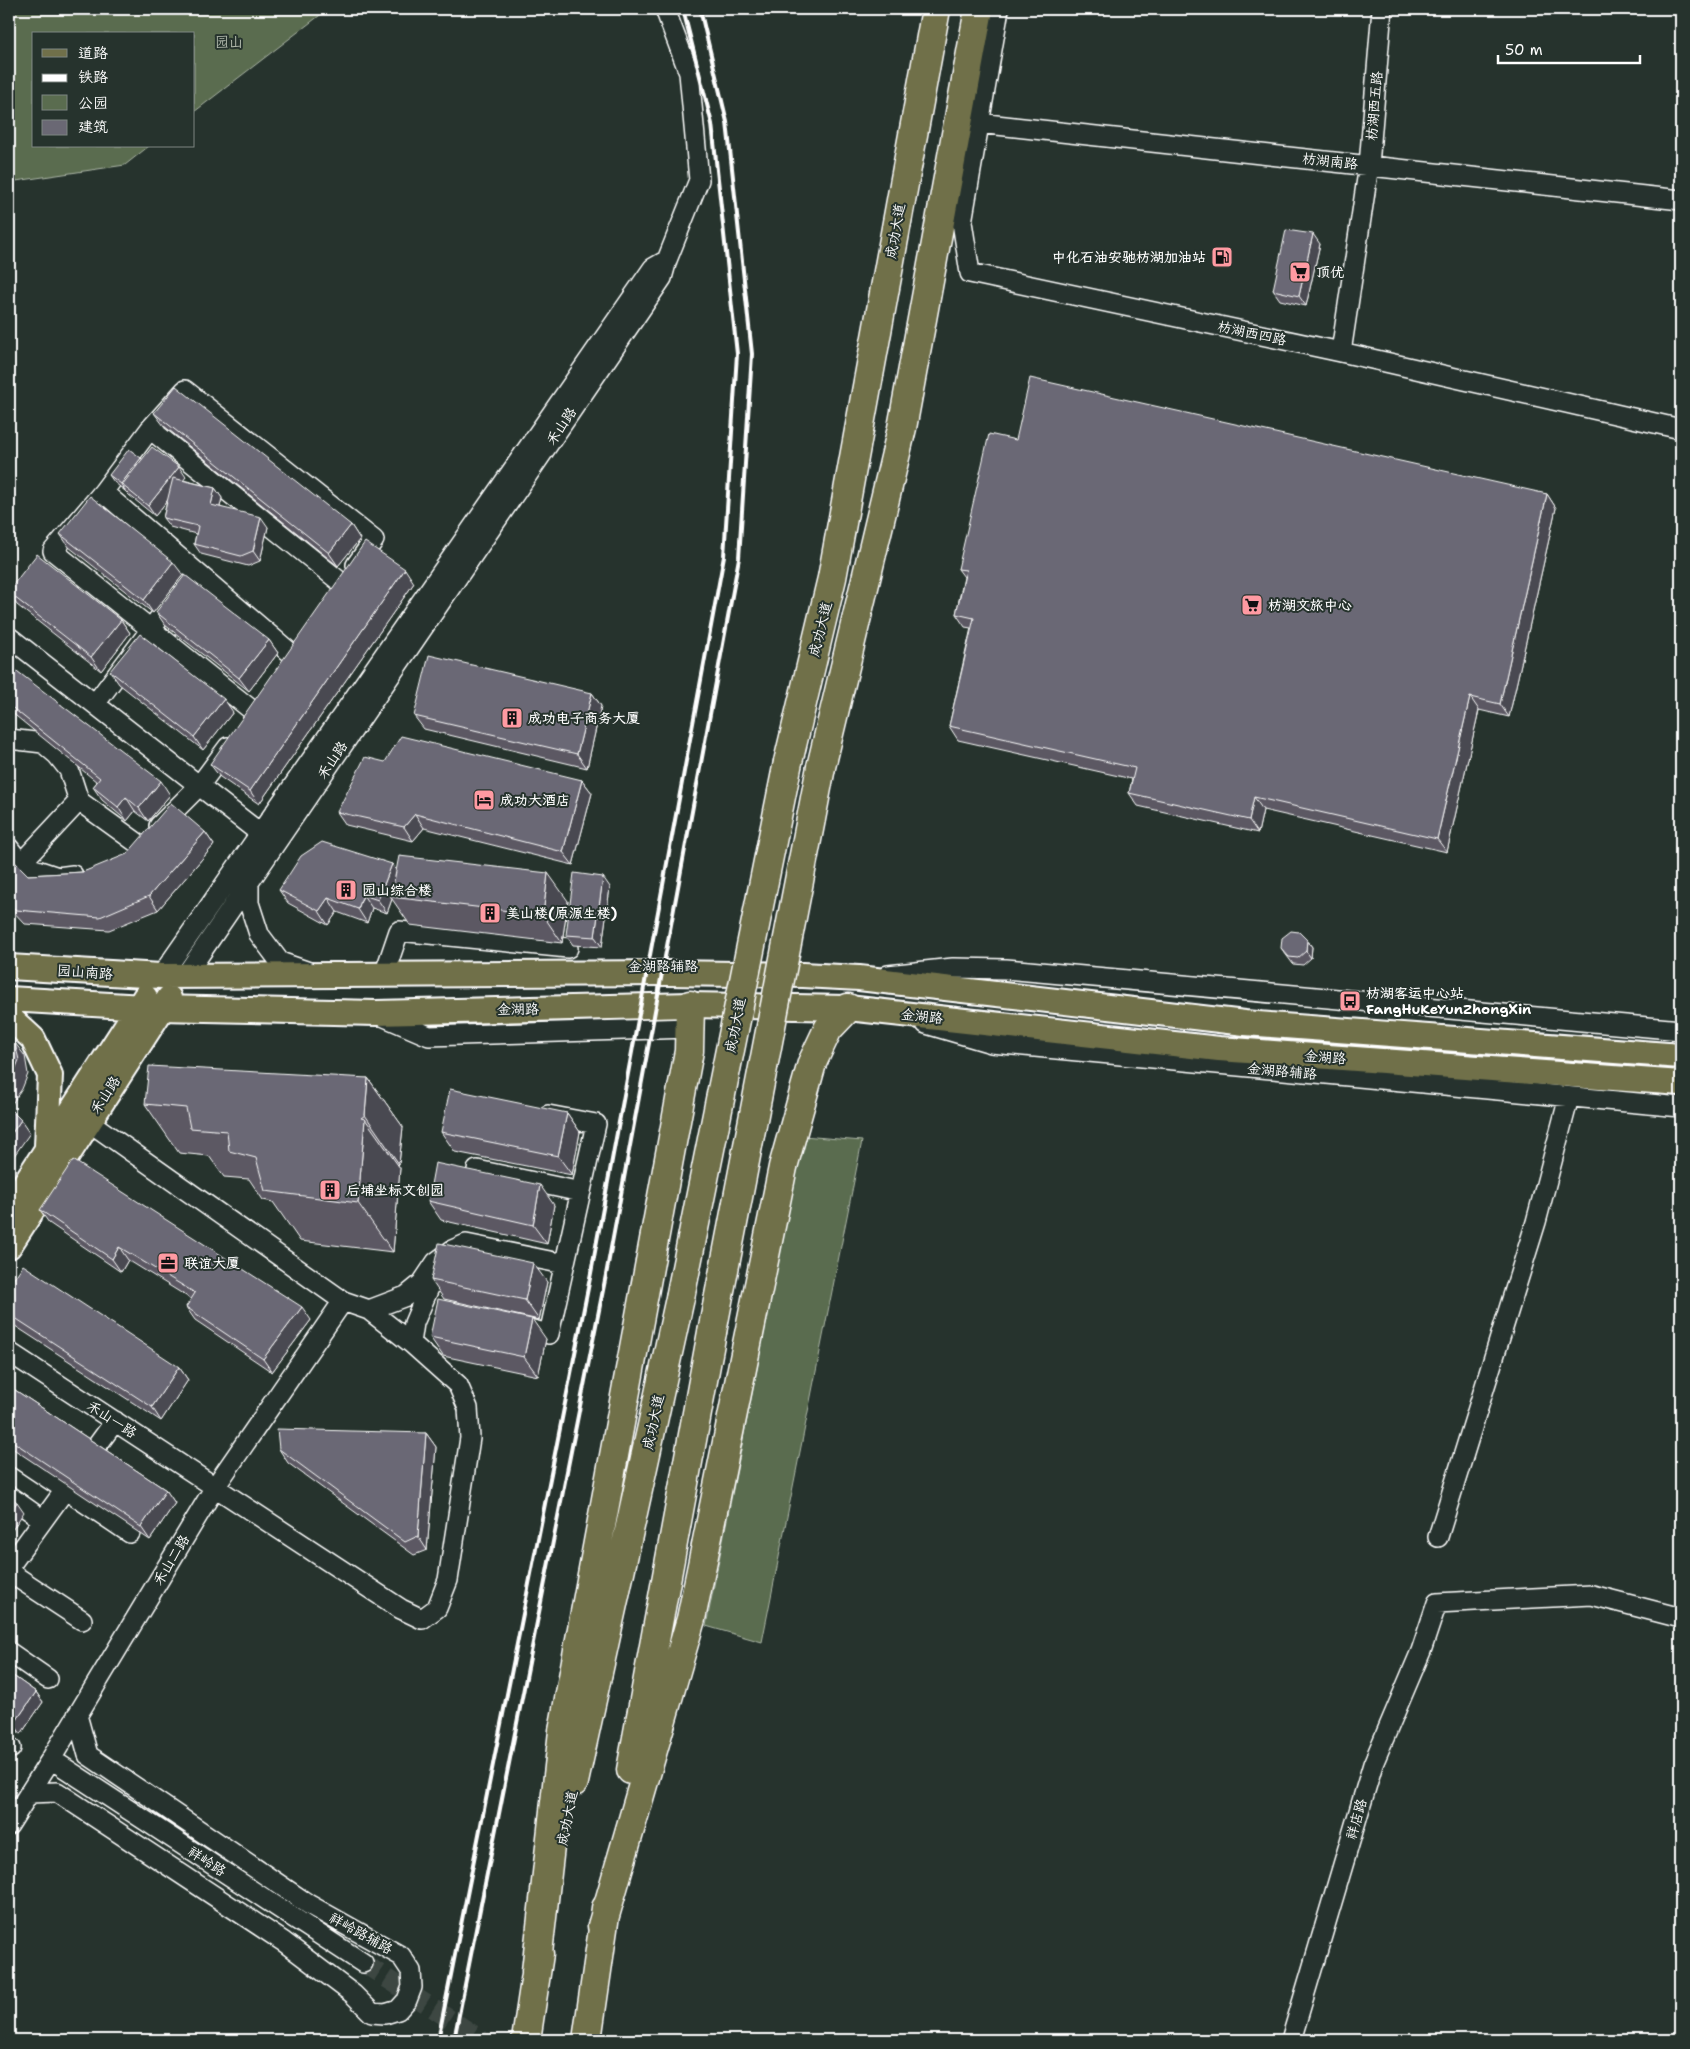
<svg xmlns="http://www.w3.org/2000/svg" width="1690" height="2049" viewBox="0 0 1690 2049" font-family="'Shantell Sans','LXGW WenKai TC',sans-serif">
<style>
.green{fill:#5a6c4f;stroke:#acb6a7}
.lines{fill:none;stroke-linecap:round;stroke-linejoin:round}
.minor-tunnel{stroke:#3c4742;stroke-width:19;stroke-dasharray:19 9;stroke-linecap:butt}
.minor-casing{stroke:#fff;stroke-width:22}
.major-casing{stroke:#fff;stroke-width:28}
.highway-casing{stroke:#fff;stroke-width:31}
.minor{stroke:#26332d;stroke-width:19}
.major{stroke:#70704a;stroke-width:24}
.highway{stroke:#70704a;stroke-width:28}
.rail{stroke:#fff;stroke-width:4}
.highway-bridge-casing{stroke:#fff;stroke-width:31;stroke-linecap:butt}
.highway-bridge{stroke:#70704a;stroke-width:28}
.wall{fill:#5b5964;stroke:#fff}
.shaded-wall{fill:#4a4951;stroke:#fff}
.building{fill:#6a6874;stroke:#fff}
.labels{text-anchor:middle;stroke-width:4;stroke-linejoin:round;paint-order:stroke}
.park-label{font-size:14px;fill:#b5bdb0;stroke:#26332d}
.street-label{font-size:14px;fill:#fff;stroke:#26332d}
.poi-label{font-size:14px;font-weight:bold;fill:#fff;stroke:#26332d;text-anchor:start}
</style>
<rect width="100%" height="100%" fill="#26332d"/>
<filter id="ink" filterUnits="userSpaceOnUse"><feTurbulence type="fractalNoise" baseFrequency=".02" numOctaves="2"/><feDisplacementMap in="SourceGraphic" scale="10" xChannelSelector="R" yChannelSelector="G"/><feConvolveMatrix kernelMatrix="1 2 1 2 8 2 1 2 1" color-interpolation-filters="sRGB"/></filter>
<g filter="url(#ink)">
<!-- green -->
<path class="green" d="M9,9H328L194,112V34H34V146H149L125,165L9,182Z
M803,1136L862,1141L762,1642L706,1626Z"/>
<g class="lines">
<!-- minor-tunnel -->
<path class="minor-tunnel" d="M363,1963L482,2040"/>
<!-- minor casing -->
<g class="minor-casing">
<path id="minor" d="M665,9L689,73L699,180L667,260
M999,9L962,222L970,273L1341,352L1681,429
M978,123L1681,200
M1341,352L1369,165L1382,9
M150,429L343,584
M103,492L293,655
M9,637L261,834
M95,704L175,597
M253,711L53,551L103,492L150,429L185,390L374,540L356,565
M9,739L43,743L57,755L69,770L79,801L140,845
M159,826L199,786L228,747
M9,848L22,865L58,877L73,875
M9,876L79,801
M249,881V903L259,934L280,962L309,972
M384,975L399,931L568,948
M888,975L953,968L1006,969L1681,1030
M161,976L653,268L667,260L662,278L185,976
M380,1015L429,1036L690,1028
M926,1024L991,1043L1681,1107
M477,1170L581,1192
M369,1310L406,1296L422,1283L436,1262L452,1250L466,1244L564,1264
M516,1326L549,1334L596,1124L548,1115
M411,1343L414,1323L429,1288L433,1273
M9,1352L401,1609L422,1619L437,1608L448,1580L470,1438L468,1408L458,1385L411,1343L369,1310L343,1301L88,1121
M9,1452L130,1533
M9,1496L43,1520
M1438,1537L1536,1222L1569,1097
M9,1567L115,1421
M9,1572L82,1620
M9,1652L48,1679
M9,1747L11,1748
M51,1759L363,1963
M29,1793L57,1792L284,1942L353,1994L372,2013L385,2014L398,2010L407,2000L412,1987L411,1971L401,1956L308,1904L88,1755L77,1715
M9,1825L51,1759L215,1487L343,1301
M1291,2040L1373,1764L1421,1651L1437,1603L1592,1595L1681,1618"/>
</g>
<!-- major casing -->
<g class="major-casing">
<path id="major" d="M9,967L161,976L668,973L803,975L859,978L1245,1023L1681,1056
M9,999L160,1008L376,1013L690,1005L848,1008L1219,1049L1681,1083
M9,1017L33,1039L50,1075L47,1146
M9,1208L145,997
M9,1246L169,998"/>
</g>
<!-- highway casing -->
<g class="highway-casing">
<path id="highway" d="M788,762L832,578L936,9
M821,767L902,428L979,9
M631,1770L712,1332
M574,1782L680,1298
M602,1926L691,1619L783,1167L812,1063L828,1029L848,1008
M536,1971L563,1731L689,1051L690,1005
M526,2040L539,1954
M587,2040L606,1908"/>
</g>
<!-- minor -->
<use href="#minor" class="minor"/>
<!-- major -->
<use href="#major" class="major"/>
<!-- highway -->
<use href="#highway" class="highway"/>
<!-- rail -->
<path class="rail" d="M438,2040L591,1273L724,556L737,354L712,124L683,9
M454,2040L606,1275L739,558L752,354L727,122L700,9"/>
<!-- highway-bridge casing -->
<g class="highway-bridge-casing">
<path id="highway-bridge" d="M680,1298L788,762
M712,1332L821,767"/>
</g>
<!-- highway-bridge -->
<use href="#highway-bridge" class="highway-bridge"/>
</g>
<!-- wall -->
<path class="wall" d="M1320,244L1306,306L1280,300L1273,290Z
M154,413L351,525L360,539L338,566L164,426Z
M1016,440L1547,494L1556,508L1509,717L1479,710L1447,852L1263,810L1258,833L1138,806L1129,793L1132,779L958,740L949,726L971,628L965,627L956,614L964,577L958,569Z
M141,458L142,459L186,477L183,480L215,488L222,498L220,507L268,527L260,561L248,566L201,554L194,544L196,534L170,527L163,518L167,501L155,516L129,495L125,491L114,482L109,475Z
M60,534L183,575L153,613L69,547Z
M414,583L259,804L220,777L210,764Z
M9,590L121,620L130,633L101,671L17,605L9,594Z
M156,612L269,640L278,653L249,691L165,625Z
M9,665L170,795L148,821L135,811L127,821L102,800L93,787L97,782L11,712L9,715Z
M110,671L233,712L203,750L119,684Z
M592,693L601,706L587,768L424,729L414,716Z
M385,762L582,780L592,793L573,865L424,828L413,841L346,825L337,812Z
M205,832L214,845L158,910L109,930L25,924L9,907V863L28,875L83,872Z
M392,864L396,870L568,901L562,943L410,925L392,899L387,913L372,908L367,923L337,912L328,925L288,903L279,890Z
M610,887L602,947L573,945L566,935Z
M1307,940L1312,947L1311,958L1303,965L1293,964L1281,948Z
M368,1078L403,1127L399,1164L398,1165L400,1168L393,1252L300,1241L273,1202L263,1200L249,1179L224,1177L209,1156L179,1153L145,1104Z
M567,1113L580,1132L572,1175L455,1152L441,1132Z
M428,1201L554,1205L547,1244L441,1220Z
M40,1210L311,1320L272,1372L195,1320L186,1307L191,1299L128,1260L121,1272L49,1223Z
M431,1280L547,1282L539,1320L444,1299Z
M9,1286L179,1367L188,1380L161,1421L9,1322Z
M430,1337L546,1339L538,1376L443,1356Z
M9,1386L166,1490L175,1503L150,1540L9,1446Z
M426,1433L436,1447L427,1550L414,1555L288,1463L279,1449Z
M9,1673L36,1692L43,1702L21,1734L9,1725Z"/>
<!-- shaded-wall -->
<path class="shaded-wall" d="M1313,234L1320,244L1306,306L1299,296Z
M141,458L146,464L122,485L125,491L121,484Z
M179,467L186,477L155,516L148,506Z
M215,488L222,498L218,515L211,505Z
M1547,494L1556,508L1509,717L1500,704Z
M261,517L268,527L260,561L253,551Z
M351,525L360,539L338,566L329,553Z
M173,562L183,575L153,613L144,600Z
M405,569L414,583L259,804L250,791Z
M121,620L130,633L101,671L91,657Z
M269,640L278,653L249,691L239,678Z
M592,693L601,706L587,768L577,754Z
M1470,697L1479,710L1447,852L1437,839Z
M224,699L233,712L203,750L194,737Z
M582,780L592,793L573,865L563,852Z
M161,781L170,795L148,821L139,808Z
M126,797L135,811L127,821L118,807Z
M1254,797L1263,810L1258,833L1249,820Z
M415,814L424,828L413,841L404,827Z
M205,832L214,845L158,910L149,896Z
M392,864L401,877L391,897L392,899L387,913L378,900Z
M548,873L568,901L562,943L543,915Z
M603,877L610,887L602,947L595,937Z
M363,895L372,908L367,923L358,909Z
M328,898L337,912L328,925L319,911Z
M1307,940L1312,947L1311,958L1306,951Z
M15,1043L25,1056L28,1074L22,1089L9,1108V1081Z
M368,1078L403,1127L399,1164L365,1115Z
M567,1113L580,1132L572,1175L558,1156Z
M365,1119L400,1168L393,1252L358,1203Z
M21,1120L30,1133L9,1163V1137Z
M540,1185L554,1205L547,1244L533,1225Z
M119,1247L128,1260L121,1272L112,1259Z
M533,1263L547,1282L539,1320L525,1300Z
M302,1307L311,1320L272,1372L263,1359Z
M532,1319L546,1339L538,1376L524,1357Z
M179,1367L188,1380L161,1421L152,1407Z
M426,1433L436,1447L427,1550L418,1536Z
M166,1490L175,1503L150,1540L141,1527Z
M17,1502L24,1512L9,1535V1514Z
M36,1692L43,1702L21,1734L14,1724Z"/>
<!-- building -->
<path class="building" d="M1286,230L1313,234L1299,296L1273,290Z
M1030,378L1547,494L1500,704L1470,697L1437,839L1254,797L1249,820L1129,793L1135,768L949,726L974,618L956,614L966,570L958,569L989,434L1016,440Z
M176,386L351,525L329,553L154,413Z
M152,447L179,467L148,506L122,485Z
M129,449L141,458L121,484L109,475Z
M173,478L215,488L211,505L261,517L253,551L241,556L194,544L198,526L163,518Z
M90,496L173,562L144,600L60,534Z
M365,542L405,569L250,791L210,764Z
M37,554L121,620L91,657L9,593V590Z
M185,575L269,640L239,678L156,612Z
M140,634L224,699L194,737L110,671Z
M429,655L592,693L577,754L414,716Z
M9,665L161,781L139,808L126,797L118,807L93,787L100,778L9,705Z
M401,736L582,780L563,852L415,814L404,827L337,812L365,757L385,762Z
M171,803L205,832L149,896L100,917L16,910L9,903V864L13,860L28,875L83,872L127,854Z
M322,842L392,864L378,900L363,895L358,909L328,898L319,911L279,890L301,856Z
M399,856L548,873L543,915L391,897Z
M574,873L603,877L595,937L566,935Z
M1291,931L1299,932L1307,940L1306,951L1298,958L1289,957L1281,948L1282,938Z
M9,1038L15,1043L19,1060L13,1075L9,1081Z
M149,1066L368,1078L365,1115L361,1118L365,1119L358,1203L265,1191L256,1158L229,1151L227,1131L190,1128L186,1108L145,1104Z
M450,1089L567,1113L558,1156L441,1132Z
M9,1108L21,1120L9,1137Z
M73,1160L302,1307L263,1359L186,1307L195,1293L119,1247L112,1259L40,1210Z
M435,1163L540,1185L533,1225L428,1201Z
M439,1243L533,1263L525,1300L431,1280Z
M23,1265L179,1367L152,1407L9,1314V1286Z
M438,1299L532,1319L524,1357L430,1337Z
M9,1386L166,1490L141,1527L9,1439Z
M277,1429L426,1433L418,1536L405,1542L279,1449Z
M9,1496L17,1502L9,1514Z
M9,1673L36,1692L14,1724L9,1720Z"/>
</g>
<!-- icons -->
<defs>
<g id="fuel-square" transform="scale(1.125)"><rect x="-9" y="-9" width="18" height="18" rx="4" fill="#ff9aa2" stroke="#26332d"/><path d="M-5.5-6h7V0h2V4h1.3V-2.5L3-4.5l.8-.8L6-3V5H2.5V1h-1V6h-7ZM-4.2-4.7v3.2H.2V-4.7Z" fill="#111"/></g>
<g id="supermarket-square" transform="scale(1.125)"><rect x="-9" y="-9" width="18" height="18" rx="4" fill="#ff9aa2" stroke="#26332d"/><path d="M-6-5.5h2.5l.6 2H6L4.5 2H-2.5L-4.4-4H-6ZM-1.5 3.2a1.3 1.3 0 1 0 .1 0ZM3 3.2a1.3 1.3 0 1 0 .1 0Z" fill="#111"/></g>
<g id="building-square" transform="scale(1.125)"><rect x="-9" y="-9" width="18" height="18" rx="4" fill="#ff9aa2" stroke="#26332d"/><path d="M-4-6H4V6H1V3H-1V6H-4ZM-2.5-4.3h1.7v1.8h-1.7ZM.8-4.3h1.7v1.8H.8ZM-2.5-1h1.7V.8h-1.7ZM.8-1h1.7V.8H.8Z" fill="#111"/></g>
<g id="hotel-square" transform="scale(1.125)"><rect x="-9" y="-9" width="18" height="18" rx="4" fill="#ff9aa2" stroke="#26332d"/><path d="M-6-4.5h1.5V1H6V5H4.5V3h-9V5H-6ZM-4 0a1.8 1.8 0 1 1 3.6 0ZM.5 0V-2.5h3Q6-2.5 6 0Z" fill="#111"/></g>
<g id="bus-square" transform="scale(1.125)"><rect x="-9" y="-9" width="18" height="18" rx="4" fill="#ff9aa2" stroke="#26332d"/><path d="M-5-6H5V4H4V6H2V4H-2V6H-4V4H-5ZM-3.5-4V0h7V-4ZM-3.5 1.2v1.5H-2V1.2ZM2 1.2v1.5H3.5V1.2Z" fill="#111"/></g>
<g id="office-square" transform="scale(1.125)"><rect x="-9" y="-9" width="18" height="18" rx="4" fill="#ff9aa2" stroke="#26332d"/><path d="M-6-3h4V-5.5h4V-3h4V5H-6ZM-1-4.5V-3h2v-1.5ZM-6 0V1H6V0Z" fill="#111"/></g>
</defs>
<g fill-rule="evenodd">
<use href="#fuel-square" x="1222" y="257"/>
<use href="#supermarket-square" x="1300" y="272"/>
<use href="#supermarket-square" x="1252" y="605"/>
<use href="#building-square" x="512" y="718"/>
<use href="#hotel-square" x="484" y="800"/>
<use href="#building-square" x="346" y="890"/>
<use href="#building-square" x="490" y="913"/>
<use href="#bus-square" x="1350" y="1001"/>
<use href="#building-square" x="330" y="1190"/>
<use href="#office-square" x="168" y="1263"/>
</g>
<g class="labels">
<!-- park labels -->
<g class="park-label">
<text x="229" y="47">园山</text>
</g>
<!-- street labels -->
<g class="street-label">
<text transform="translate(1374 106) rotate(-85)" y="5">枋湖西五路</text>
<text transform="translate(1330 161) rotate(6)" y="5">枋湖南路</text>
<text transform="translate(895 231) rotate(-80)" y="5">成功大道</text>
<text transform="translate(1252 333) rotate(12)" y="5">枋湖西四路</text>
<text transform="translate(561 426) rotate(-56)" y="5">禾山路</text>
<text transform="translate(820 629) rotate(-76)" y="5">成功大道</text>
<text transform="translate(332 760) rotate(-56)" y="5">禾山路</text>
<text x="663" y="971">金湖路辅路</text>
<text transform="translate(85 972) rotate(4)" y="5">园山南路</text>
<text transform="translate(518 1009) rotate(-1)" y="5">金湖路</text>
<text transform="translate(922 1016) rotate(6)" y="5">金湖路</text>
<text transform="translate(735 1025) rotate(-79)" y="5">成功大道</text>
<text transform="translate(1325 1057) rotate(4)" y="5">金湖路</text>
<text transform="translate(1282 1071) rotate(5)" y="5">金湖路辅路</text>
<text transform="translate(105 1095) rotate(-57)" y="5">禾山路</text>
<text transform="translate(112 1419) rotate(33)" y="5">禾山一路</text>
<text transform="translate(653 1422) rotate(-78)" y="5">成功大道</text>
<text transform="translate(171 1560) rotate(-59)" y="5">禾山二路</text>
<text transform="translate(567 1818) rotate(-79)" y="5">成功大道</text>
<text transform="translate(1356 1819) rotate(-74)" y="5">祥店路</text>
<text transform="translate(207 1861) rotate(33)" y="5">祥岭路</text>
<text transform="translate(361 1933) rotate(29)" y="5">祥岭路辅路</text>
</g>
<!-- poi labels -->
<g class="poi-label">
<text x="1206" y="262" text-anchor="end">中化石油安驰枋湖加油站</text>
<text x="1316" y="277">顶优</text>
<text x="1268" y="610">枋湖文旅中心</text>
<text x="528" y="723">成功电子商务大厦</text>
<text x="500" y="805">成功大酒店</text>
<text x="362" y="895">园山综合楼</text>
<text x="506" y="918">美山楼(原源生楼)</text>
<text x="1366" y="998">枋湖客运中心站<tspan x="1366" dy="16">FangHuKeYunZhongXin</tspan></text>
<text x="346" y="1195">后埔坐标文创园</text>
<text x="184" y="1268">联谊大厦</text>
</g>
</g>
<!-- margin -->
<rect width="1690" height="2049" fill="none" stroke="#26332d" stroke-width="30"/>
<rect x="15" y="15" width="1660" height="2019" fill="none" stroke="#fff" stroke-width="2" filter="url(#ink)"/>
<!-- legend -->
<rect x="32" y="32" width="162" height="115" fill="#26332d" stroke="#7d8581"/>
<rect x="42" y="49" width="25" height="8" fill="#70704a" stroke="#7d8581"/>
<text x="78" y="58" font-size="15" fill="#ffffff">道路</text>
<rect x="42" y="74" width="25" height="8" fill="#ffffff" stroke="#7d8581"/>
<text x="78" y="82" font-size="15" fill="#ffffff">铁路</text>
<rect x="42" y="95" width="25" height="15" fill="#5a6c4f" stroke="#7d8581"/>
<text x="78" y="108" font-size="15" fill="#ffffff">公园</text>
<rect x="42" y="120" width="25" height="15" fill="#6a6874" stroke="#7d8581"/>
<text x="78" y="132" font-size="15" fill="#ffffff">建筑</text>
<!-- scale -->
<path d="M1498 55v8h142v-8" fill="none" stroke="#ffffff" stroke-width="2.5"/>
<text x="1505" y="55" font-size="15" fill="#ffffff" stroke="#26332d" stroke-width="4" paint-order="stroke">50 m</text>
</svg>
